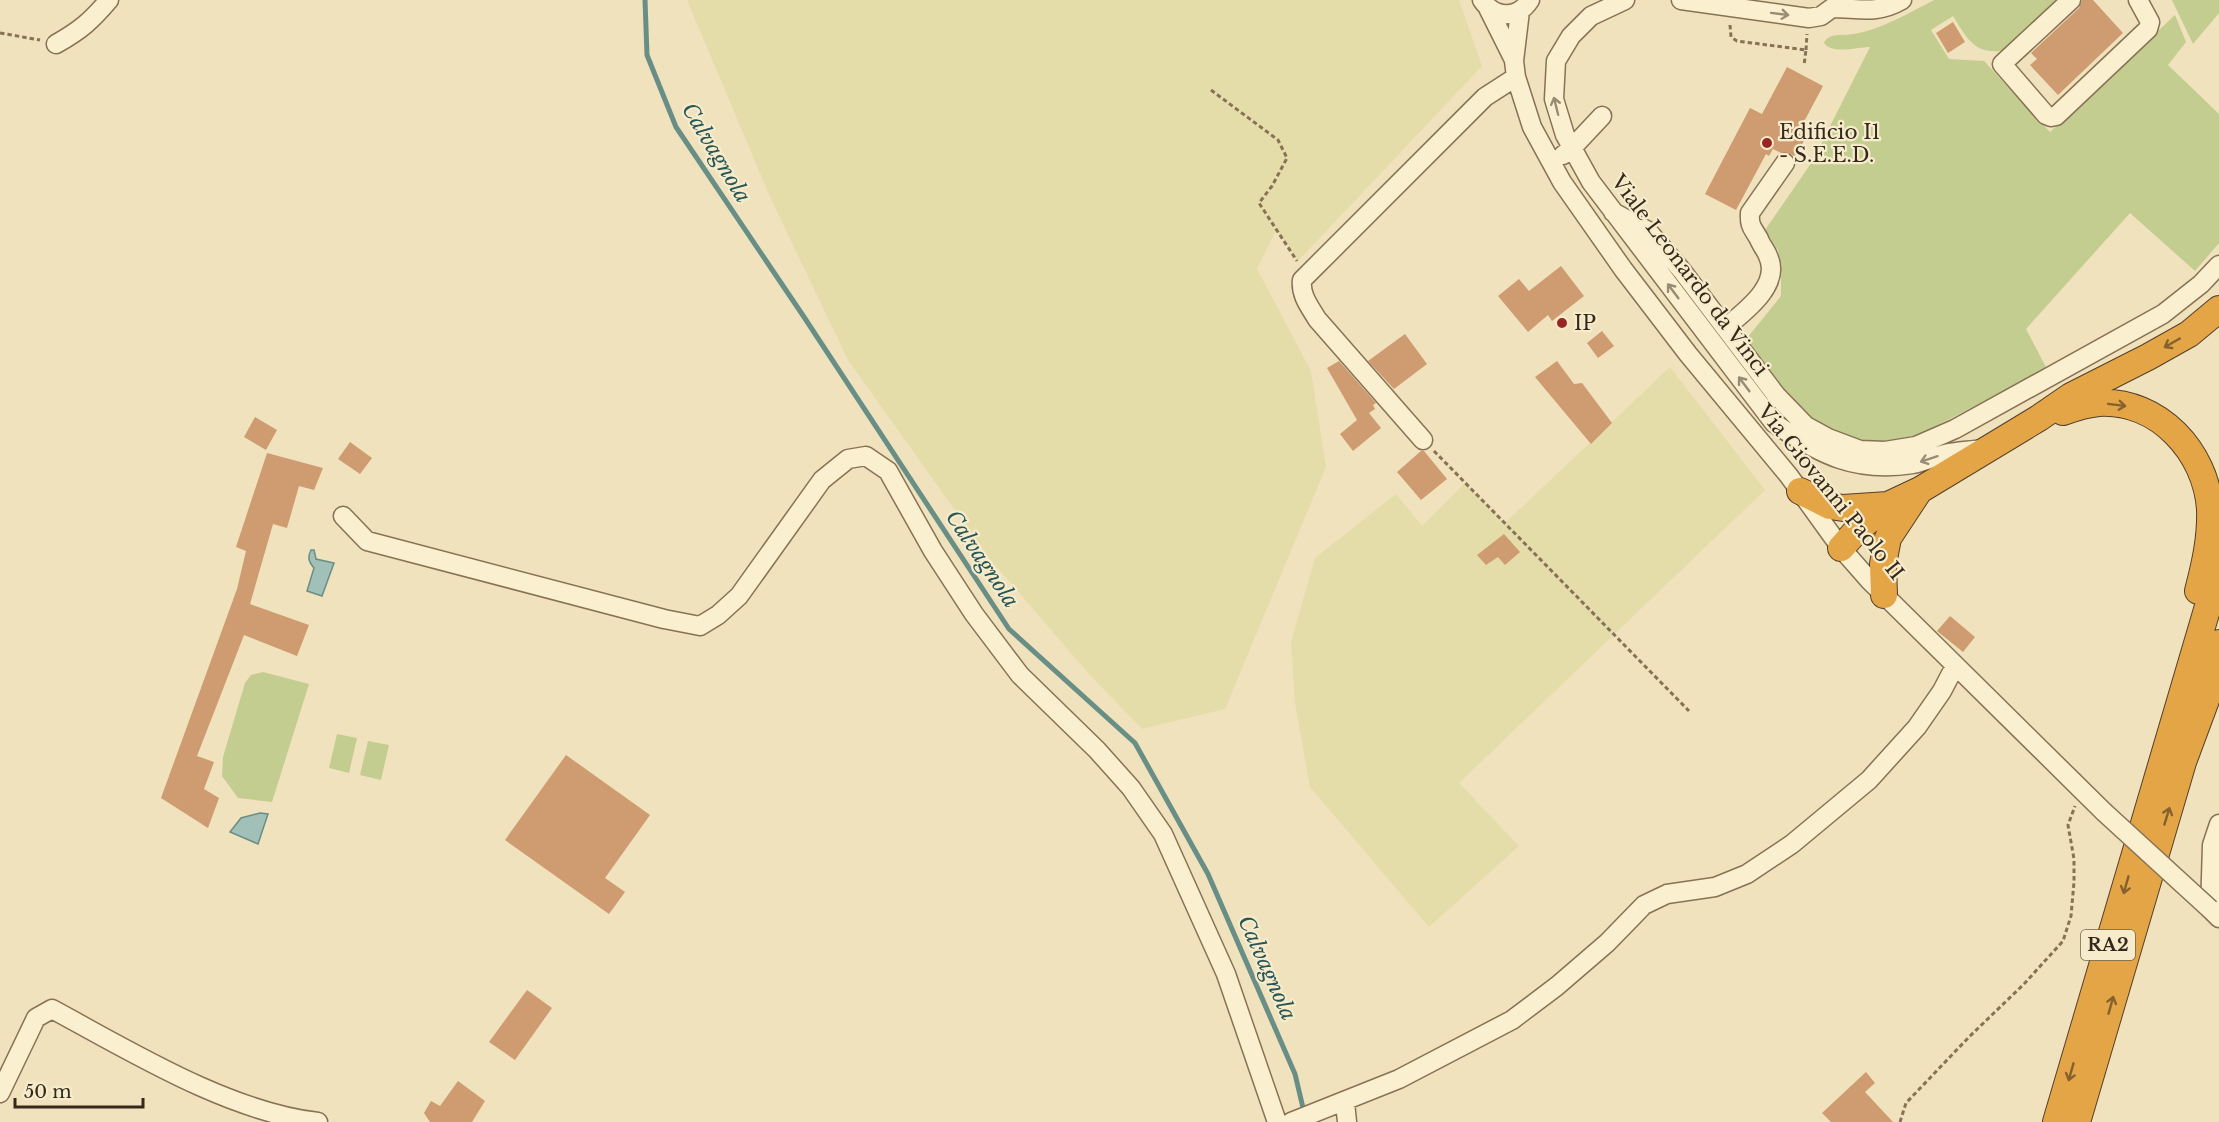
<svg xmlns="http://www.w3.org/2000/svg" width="2219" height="1122" viewBox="0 0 2219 1122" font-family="'Libre Baskerville',serif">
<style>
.farmland{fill:#e5dda9}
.green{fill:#c4cd90}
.water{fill:#a0c0b8;stroke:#688e86;stroke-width:1.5}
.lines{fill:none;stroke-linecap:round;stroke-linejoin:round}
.stream{stroke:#688e86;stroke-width:5}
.building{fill:#cf9b70}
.minor-casing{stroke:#877255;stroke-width:21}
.highway-casing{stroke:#543f2a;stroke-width:28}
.path{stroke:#877255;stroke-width:3;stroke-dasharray:4.5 3;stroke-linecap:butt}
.minor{stroke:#faefcf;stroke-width:18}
.highway{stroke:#e4a547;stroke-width:26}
.minor-bridge-casing{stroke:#877255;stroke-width:21;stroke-linecap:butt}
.minor-bridge{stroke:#faefcf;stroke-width:18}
.oneway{stroke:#988c75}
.oneway2{stroke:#84612f}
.poi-dot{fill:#982623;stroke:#f6eccc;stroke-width:2}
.labels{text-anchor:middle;stroke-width:4.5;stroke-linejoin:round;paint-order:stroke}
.shield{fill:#f6eccc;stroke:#706450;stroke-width:1.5}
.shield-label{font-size:18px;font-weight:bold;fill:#36291b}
.poi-label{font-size:20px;fill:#36291b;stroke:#f6eccc;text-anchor:start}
.street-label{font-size:20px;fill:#36291b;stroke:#f6eccc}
.water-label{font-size:21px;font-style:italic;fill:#295655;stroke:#f6eccc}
</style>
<rect width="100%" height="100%" fill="#efe2bc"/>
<!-- farmland -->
<path class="farmland" d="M687,0H1459L1482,66L1298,261L1276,230L1257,269L1311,371L1326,467L1225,709L1142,729L1089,674L989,558L848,360L771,199Z
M1670,367L1765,490L1459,783L1519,846L1429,927L1310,787L1295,703L1291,642L1315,558L1396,494L1422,526L1465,483L1505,523Z"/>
<!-- green -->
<path class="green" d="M1934,0H2059L2007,50C1975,56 1968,40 1953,16L1931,30L1949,59L1984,61L2050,132L2175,15L2186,42L2168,65L2219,114V243L2195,271L2130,213L2026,329L2047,369L1932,428L1907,438L1870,444L1837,436L1796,410L1743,343L1781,296V268L1778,250L1765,230L1812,162L1870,47C1857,47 1832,55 1824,43C1829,32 1843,36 1854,34C1882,29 1909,13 1934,0Z
M2172,0H2219V13L2193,44Z
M263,672L309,684L272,802L238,798L222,776L223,757L245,683L251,675Z
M337,734L357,738L349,773L329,768Z
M368,741L389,745L381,780L360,775Z"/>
<!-- water -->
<path class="water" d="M311,550H314L316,559L334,563L322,596L307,591L314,568C309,562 307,558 311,550Z
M260,813L268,814L258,844L230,832L241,818Z"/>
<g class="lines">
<!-- stream -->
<path class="stream" d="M645,0L647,55L676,127L804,317L1009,629L1135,743L1208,874L1295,1074L1304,1112"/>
</g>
<!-- building -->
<path class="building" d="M2082,0H2093L2123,33L2058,95L2030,65L2037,59L2031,53L2079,8Z
M1953,22L1965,42L1948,53L1936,33Z
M1787,67L1823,86L1798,133L1806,137L1795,157L1791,154L1781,153L1773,149L1769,156L1766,154L1736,210L1705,194L1750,108L1762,114Z
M1561,266L1584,296L1552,321L1548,315L1528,332L1498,296L1519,279L1529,291Z
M1602,331L1614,346L1598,358L1587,343Z
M1405,334L1427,364L1394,389L1368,361Z
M1339,361L1376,403L1373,405L1375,409L1369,413L1381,428L1353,451L1340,434L1357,420L1327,368Z
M1557,361L1574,384L1582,383L1612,423L1591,444L1535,377Z
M255,417L277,430L266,450L244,437Z
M350,442L372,458L360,474L338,459Z
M1421,451H1424L1447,479L1421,500L1397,472Z
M267,453L323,468L314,490L299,486L287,528L273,524L250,604L309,625L297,656L244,635L197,756L214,762L204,789L219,798L208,828L161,798L237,589L246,551L236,547Z
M1504,534L1520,552L1505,565L1498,557L1486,565L1477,555Z
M1950,616L1975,637L1963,652L1937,631Z
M566,755L650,815L605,878L625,892L609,914L505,840Z
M527,990L552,1008L515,1060L489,1042Z
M1866,1072L1875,1083L1865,1092L1893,1122H1831L1822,1113Z
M458,1081L485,1101L472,1122H430L424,1113L431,1101L440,1106Z"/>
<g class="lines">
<!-- minor casing -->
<g class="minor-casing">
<path id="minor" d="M1482,0C1495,19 1518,19 1530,0
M1625,0L1591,16L1571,36L1556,61L1554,99L1565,135L1591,182L1774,423C1820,455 1856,473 1913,464C1924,462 1934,457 1945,454C1956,451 1970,451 1982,449
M1681,0L1809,18L1821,16L1832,8
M2071,0L2002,64L2046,115L2051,117L2056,116L2148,29L2150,22L2138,0
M1488,8L1514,60
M1832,8C1859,8 1876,15 1902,0
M1520,11L1514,61L1516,77L1532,127L1562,182L1623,269L1688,354L1789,476L1841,548L1870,581L2104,812
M56,44C81,30 91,21 109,0
M1563,155L1572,148L1602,116
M1613,212L1648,231L1683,272L1776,395L1806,426L1828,438L1860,450L1885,451L1916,446L1955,429L2163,314L2201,284L2219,265
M1725,328C1744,312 1782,285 1768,256C1766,250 1761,245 1759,239C1753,228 1749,227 1750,213L1785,163
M1423,440L1317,319C1310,307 1300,295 1302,280L1485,97L1516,77
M343,516L367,541L664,619L700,626L718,615L739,596L822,480L848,459L866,456L888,471L933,551L974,614L1020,675L1097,750L1131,788L1163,834L1226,974L1277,1122
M2219,824L2212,845L2210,909L2219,918
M0,1093L36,1018L52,1009C130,1051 229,1112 318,1122
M1345,1102L1347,1122
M1291,1122L1399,1079L1512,1020L1557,986L1607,943L1644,905L1667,894L1715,887L1747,874L1792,844L1869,780L1917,727L1942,691L1955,666"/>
</g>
<!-- highway casing -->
<g class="highway-casing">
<path id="highway" d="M2063,412C2074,408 2087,404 2099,403C2159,400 2206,452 2210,509C2211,538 2205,564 2198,591
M1800,491L1830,506L1843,508L1888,505
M1841,548L1858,529L1888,505L1920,490L2039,418L2071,396L2148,357L2189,334L2219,309
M1884,595L1883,564L1888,538L1919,491
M2208,681L2219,643
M2056,1122L2219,569
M2077,1122L2183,762L2219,665"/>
</g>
<!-- path -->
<path class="path" d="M1730,25L1731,37L1737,41L1806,50L1804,65
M0,33L40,40
M1806,50L1807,34
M1211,90L1278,140L1287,158L1272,186L1259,203L1297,261
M1434,451L1689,711
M1900,1122L1906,1103L1969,1037L2024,984L2063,941L2071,916L2074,882V859L2068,825L2075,806"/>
<!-- minor -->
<use href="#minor" class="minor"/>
<!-- highway -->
<use href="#highway" class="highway"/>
<!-- minor-bridge casing -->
<g class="minor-bridge-casing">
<path id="minor-bridge" d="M2104,812L2210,909"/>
</g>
<!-- minor-bridge -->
<use href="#minor-bridge" class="minor-bridge"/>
</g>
<!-- one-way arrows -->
<defs><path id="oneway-shaft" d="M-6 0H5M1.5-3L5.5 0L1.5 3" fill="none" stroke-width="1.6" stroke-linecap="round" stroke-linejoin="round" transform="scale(1.5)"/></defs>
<g class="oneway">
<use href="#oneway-shaft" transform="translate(1780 14) rotate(7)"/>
<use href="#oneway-shaft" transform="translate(1556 106) rotate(-104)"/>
<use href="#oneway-shaft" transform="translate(1673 291) rotate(-127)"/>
<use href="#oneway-shaft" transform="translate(1744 384) rotate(-127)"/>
<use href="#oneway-shaft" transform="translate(1929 459) rotate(162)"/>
</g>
<g class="oneway2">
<use href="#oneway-shaft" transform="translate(2172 343) rotate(150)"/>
<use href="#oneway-shaft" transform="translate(2117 405) rotate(7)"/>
<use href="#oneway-shaft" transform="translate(2167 816) rotate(-73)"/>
<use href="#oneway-shaft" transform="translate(2126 885) rotate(106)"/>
<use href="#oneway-shaft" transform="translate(2111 1005) rotate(-74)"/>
<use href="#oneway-shaft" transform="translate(2071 1072) rotate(106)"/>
</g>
<!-- markers -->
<g class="poi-dot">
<circle cx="1767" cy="143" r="6"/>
<circle cx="1562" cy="323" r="6"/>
</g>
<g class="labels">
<!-- shield labels -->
<rect class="shield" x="2081" y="930" width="54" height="30" rx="4.5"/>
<g class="shield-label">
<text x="2108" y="951">RA2</text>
</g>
<!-- poi labels -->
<g class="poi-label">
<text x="1779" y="139">Edificio I1<tspan x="1779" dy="23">- S.E.E.D.</tspan></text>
<text x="1574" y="330">IP</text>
</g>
<!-- street labels -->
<g class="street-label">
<text transform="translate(1690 275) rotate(53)" y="7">Viale Leonardo da Vinci</text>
<text transform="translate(1831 492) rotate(51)" y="7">Via Giovanni Paolo II</text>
</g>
<!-- water labels -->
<g class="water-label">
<text transform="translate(716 153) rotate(59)" y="7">Calvagnola</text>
<text transform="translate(982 559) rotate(56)" y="7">Calvagnola</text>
<text transform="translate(1267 968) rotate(66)" y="7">Calvagnola</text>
</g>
</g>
<!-- scale -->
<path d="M15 1098v9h128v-9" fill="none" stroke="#36291b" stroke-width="3"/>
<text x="24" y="1098" font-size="18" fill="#36291b" stroke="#f6eccc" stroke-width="4.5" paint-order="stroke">50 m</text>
</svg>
